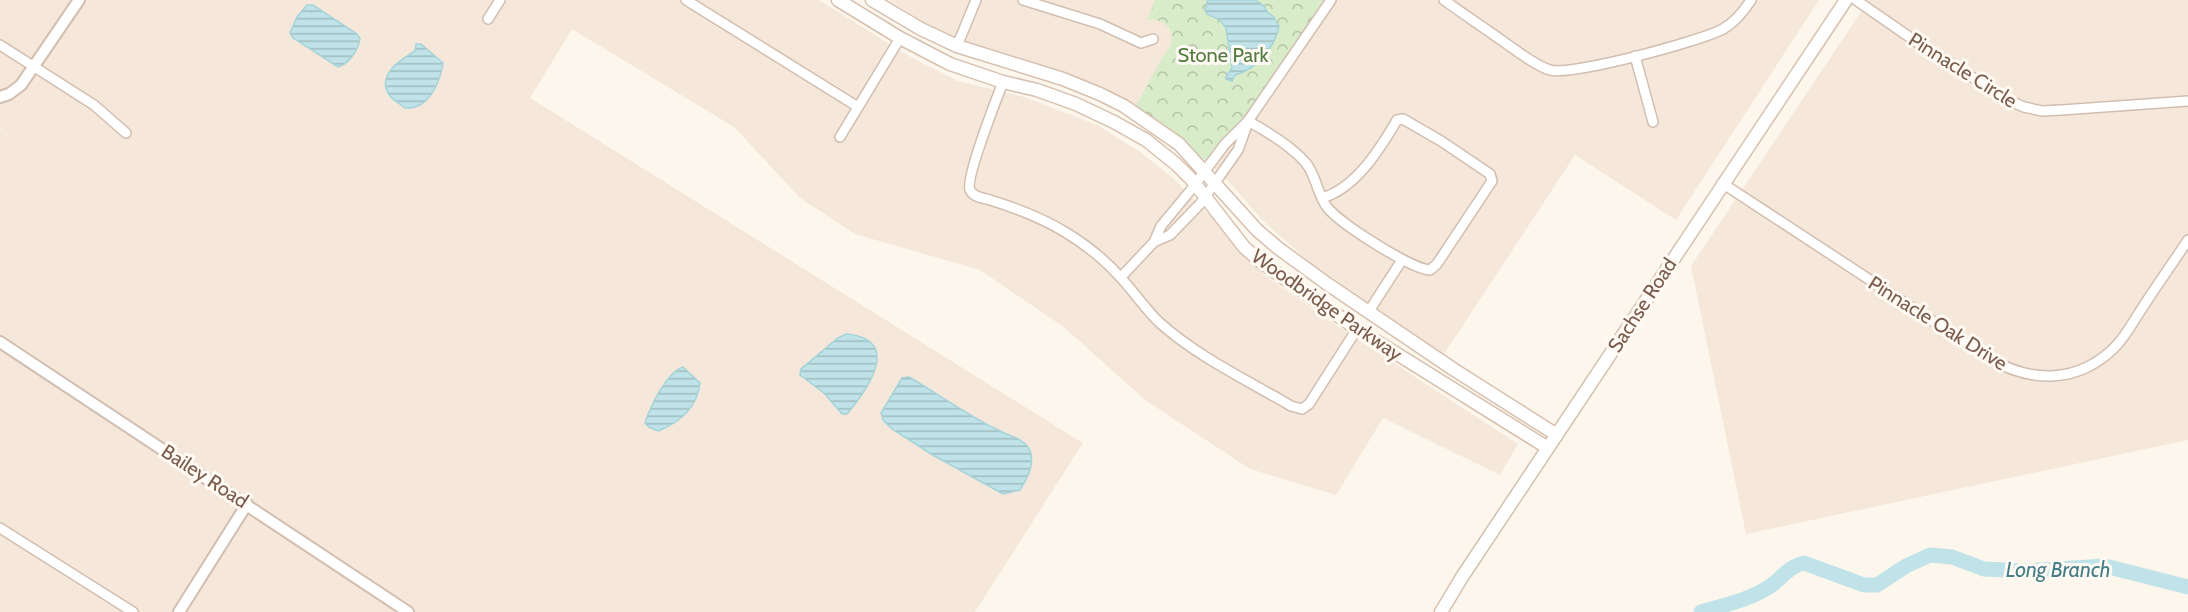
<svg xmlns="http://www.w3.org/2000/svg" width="2188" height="612" viewBox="0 0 2188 612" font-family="Cabin,sans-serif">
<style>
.residential{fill:#f5e8da}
.park{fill:url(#park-crowns)}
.water{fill:url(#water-rules);stroke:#a5d3da;stroke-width:1.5}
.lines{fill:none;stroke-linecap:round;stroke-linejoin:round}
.river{stroke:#bfe3e8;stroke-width:15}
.minor-casing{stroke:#d1beb0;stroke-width:12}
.tertiary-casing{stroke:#d1beb0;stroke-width:14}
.secondary-casing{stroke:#d6c0b0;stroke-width:15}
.minor{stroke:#fff;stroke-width:9}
.tertiary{stroke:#fff;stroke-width:10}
.secondary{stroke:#fff;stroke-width:12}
.labels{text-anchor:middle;stroke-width:6;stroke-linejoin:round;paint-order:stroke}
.park-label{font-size:20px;fill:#537a41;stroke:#fffaf3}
.street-label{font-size:20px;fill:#7a5c4d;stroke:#fffaf3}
.water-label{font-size:21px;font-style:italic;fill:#437c86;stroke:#fffaf3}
</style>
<defs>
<pattern id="park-crowns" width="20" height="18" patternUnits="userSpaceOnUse" patternTransform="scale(1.5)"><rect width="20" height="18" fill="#d8ecc9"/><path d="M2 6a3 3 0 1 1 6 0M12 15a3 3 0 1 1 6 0" fill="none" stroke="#b4c2a5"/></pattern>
<pattern id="water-rules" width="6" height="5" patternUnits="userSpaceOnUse" patternTransform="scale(1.5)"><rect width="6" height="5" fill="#bfe3e8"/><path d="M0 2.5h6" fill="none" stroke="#a0bbbe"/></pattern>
</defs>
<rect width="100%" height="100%" fill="#fdf6ec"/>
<!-- residential -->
<path class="residential" d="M0,0H819L907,55L958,81L1024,97L1097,125L1140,152L1173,178L1230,236L1263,274L1337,326L1518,444L1500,475L1383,418L1336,495L1250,469L1145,400L1065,328L980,270L855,234L800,198L734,127L572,29L530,98L1083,443L975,612H0V129L8,134L0,128Z
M889,0H1819L1676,220L1575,155L1444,354L1312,264L1264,222L1228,181L1172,133L1098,88L1070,75L988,50L940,32Z
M1869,0H2188V440L1746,534L1691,266Z"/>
<!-- park -->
<path class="park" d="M1155,0H1324L1242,123L1207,160L1201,158L1172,133L1135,107C1145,91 1153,73 1163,57C1166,51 1171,48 1172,41C1174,26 1160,18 1147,20Z"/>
<!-- water -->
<path class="water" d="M1208,0H1255L1264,6L1268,13L1273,16L1279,26C1275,48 1255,70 1235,75L1232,81L1226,79V77L1232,68L1226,28L1220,20L1207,14L1205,10Z
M307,5H313L357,34L360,39C358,50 349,64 338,67L293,38L290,33L297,17Z
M416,44H421L443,63C440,83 428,110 405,108C400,104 393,100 390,96C375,76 400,60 415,51Z
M846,334C903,339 868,389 847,414H842L824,393L800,375L801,369L838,338Z
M683,367L700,383C697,408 681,422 658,431L649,427L645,423C650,407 667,372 683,367Z
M909,377C938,394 966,414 996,429C1006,435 1021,437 1028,447C1037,461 1028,478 1020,490L1003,494L931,454L892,429L883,420L881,413L902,378Z"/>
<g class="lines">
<!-- river -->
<path class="river" d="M1701,612C1724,605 1749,600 1769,587C1782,578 1789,566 1804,563L1864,585H1877L1906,566L1930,555L1952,557L1984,569L2026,571L2105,566L2188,587"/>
<!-- minor casing -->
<g class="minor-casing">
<path id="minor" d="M686,0L858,107
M1023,0L1100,24L1141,43L1153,39
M1444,0C1466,16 1489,31 1511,47C1523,55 1536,66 1550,70C1572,76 1701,41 1723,29C1735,22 1744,11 1751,0
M1856,0L1918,43L2010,101L2024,107L2042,111L2062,110L2188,101
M488,19L500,0
M0,45L94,105L126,133
M957,46L976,0
M1635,56L1653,122
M1003,82C997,98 965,179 970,190C973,197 983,198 990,200C1016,208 1042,218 1065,232C1085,244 1106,261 1121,278C1135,293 1145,309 1160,323C1198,357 1247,380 1291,406L1302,409L1309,404L1357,329
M1248,121C1268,132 1290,145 1305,162C1316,174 1317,194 1327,207C1339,223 1411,269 1430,270L1437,264L1492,181L1490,174L1441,141L1403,119L1397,120C1380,149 1356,188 1322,198
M840,137L900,38
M1722,183L1989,358C2032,384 2079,383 2115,347C2125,337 2132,324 2139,313C2155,288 2172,264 2188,240
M1154,242L1170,235L1200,204L1238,150L1247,125
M1121,277L1154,242L1161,226L1190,191L1225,144L1248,121L1331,0
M1369,311L1402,260
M0,528L133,612"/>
</g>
<!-- tertiary casing -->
<g class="tertiary-casing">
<path id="tertiary" d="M0,97L9,94L21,85L79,0
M0,342L408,612
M179,612L247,504"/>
</g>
<!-- secondary casing -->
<g class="secondary-casing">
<path id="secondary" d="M838,0L900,38L950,64L1003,82L1037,90L1076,104L1114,122L1146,140L1176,164L1192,180L1244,247L1261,262L1357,329L1548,448
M872,0L921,29L957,46L1063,79L1100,94L1124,106L1179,144L1257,230L1278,248L1326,283L1453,369L1557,435
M1441,612L1462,577C1590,385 1717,192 1846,0"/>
</g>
<!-- minor -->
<use href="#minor" class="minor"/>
<!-- tertiary -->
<use href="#tertiary" class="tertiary"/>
<!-- secondary -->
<use href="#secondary" class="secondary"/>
</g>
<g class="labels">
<!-- park labels -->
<g class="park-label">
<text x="1223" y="62">Stone Park</text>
</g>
<!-- street labels -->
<g class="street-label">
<text transform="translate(1963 70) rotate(32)" y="7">Pinnacle Circle</text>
<text transform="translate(1327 305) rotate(35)" y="7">Woodbridge Parkway</text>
<text transform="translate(1642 305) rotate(-57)" y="7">Sachse Road</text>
<text transform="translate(1938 323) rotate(32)" y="7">Pinnacle Oak Drive</text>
<text transform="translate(205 476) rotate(33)" y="7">Bailey Road</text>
</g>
<!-- water labels -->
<g class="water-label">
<text x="2058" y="577">Long Branch</text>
</g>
</g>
</svg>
